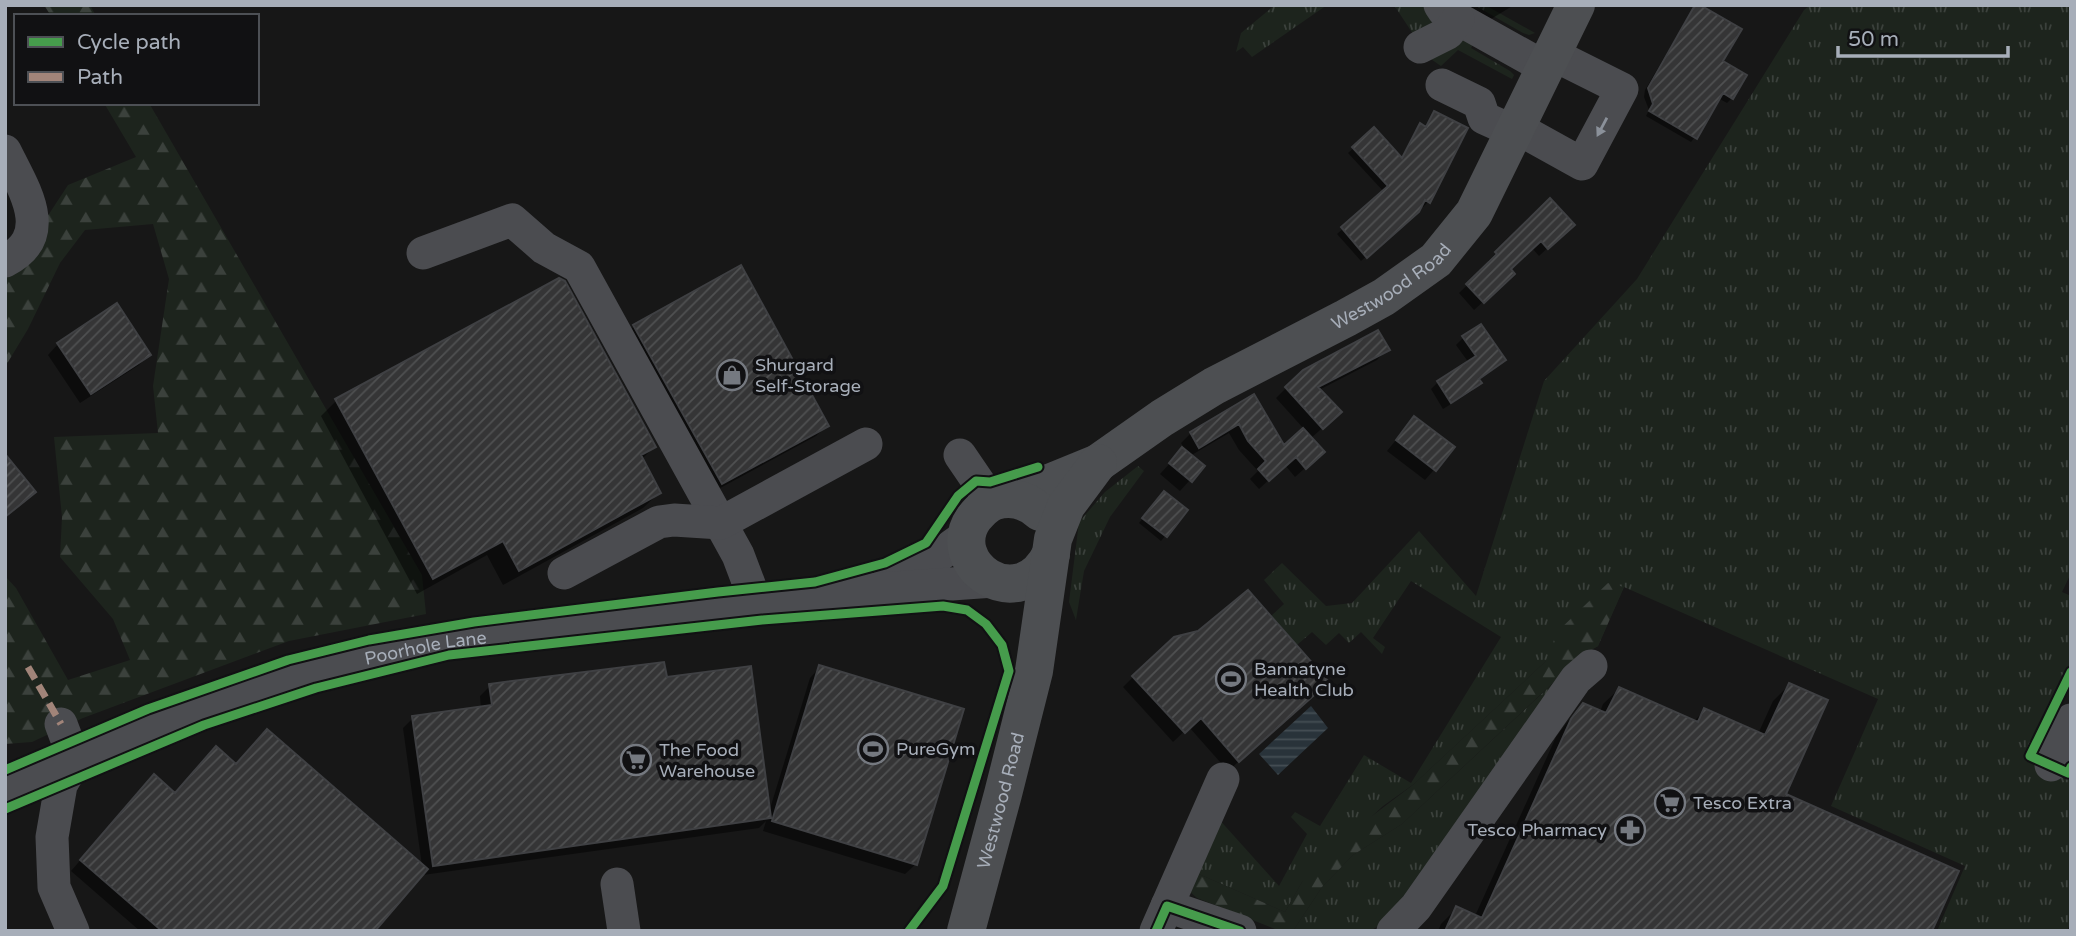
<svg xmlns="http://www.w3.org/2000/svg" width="2076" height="936" viewBox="0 0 2076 936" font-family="'Varela Round',sans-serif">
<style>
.grass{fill:url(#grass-tufts)}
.forest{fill:url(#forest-firs)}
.water{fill:url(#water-rules)}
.shadow{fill:#0007}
.building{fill:url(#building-hatch);stroke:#3f4043;stroke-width:2}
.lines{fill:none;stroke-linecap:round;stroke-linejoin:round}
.minor{stroke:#4b4c50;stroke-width:33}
.major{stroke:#4d4f52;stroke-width:38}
.quiet{stroke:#a18479;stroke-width:7;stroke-dasharray:14 7;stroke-linecap:butt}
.cycleway-casing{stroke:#111113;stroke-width:13}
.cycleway{stroke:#469c4c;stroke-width:9}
.oneway{fill:#8b919a}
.labels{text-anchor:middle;stroke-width:7;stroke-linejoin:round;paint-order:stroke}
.street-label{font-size:18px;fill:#a7aeb9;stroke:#111113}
.poi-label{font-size:18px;fill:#a7aeb9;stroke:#111113;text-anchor:start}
</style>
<defs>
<pattern id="grass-tufts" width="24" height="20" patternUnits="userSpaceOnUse" patternTransform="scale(1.75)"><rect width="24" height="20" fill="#1d241d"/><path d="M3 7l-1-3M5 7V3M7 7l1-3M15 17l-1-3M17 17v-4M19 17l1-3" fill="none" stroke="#3b413c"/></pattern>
<pattern id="forest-firs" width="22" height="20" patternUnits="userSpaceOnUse" patternTransform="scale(1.75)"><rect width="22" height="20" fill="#1d241d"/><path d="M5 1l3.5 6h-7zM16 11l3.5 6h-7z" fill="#3b413c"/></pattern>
<pattern id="water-rules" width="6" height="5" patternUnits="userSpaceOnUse" patternTransform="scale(1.75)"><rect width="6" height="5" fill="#29333a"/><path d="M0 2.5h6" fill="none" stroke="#454e54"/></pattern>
<pattern id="building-hatch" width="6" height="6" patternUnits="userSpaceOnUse" patternTransform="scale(1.75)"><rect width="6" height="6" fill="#353536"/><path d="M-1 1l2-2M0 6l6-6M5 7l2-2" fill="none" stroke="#4f5051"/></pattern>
</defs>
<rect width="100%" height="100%" fill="#171717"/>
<!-- grass -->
<path class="grass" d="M1275,5H1327L1252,57L1243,47L1236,52L1241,33Z
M1394,5H1425L1437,23L1415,37Z
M1474,5H1485L1535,33L1529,35L1523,33Z
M1810,5H2071V573L2062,592L2071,596V662L2024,759L2068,779L2071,774V921L2067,931H1937L1965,866L1831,806L1878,699L1624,587L1598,646L1584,654L1401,901L1379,926L1369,931H1293L1322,887L1353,855L1402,824L1563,674L1546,661L1414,784L1383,806L1302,882L1285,912L1192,871L1217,817L1279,886L1307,834L1291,817L1295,812L1320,826L1364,755L1411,783L1501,637L1411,581L1373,638L1385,647L1382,654L1361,632L1349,643L1339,633L1326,645L1312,632L1297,645L1271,616L1284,604L1264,580L1282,563L1326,606L1352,603L1419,531L1476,596L1544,381L1637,279L1804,10Z
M1463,39L1474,43L1471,48L1510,71L1514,75L1512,79L1458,50L1441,66L1425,55Z
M1138,466L1144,471L1110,517L1084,571L1076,620L1069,602L1079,522L1105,492Z"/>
<!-- forest -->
<path class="forest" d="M44,5H90L96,16H51Z
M104,103H149L422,575L426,614L289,641L83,718L32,742L5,744V576L16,588L68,680L130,660L113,619L60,557L62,517L54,437L158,433L153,386L169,279L153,224L85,230L60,263L28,329L5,367V271L15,266L68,185L136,157Z
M1608,583L1624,587L1598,646L1584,654L1402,824L1353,855L1322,887L1293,931H1280L1197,898L1188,890L1192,871L1285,912L1302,882L1321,855L1414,784L1546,661L1557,632Z"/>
<!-- water -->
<path class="water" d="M1311,706L1328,728L1278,775L1259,754Z"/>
<!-- shadow -->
<path class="shadow" d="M1467,5H1514L1491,19Z
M1697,5L1732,98L1727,103L1718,98L1695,137L1691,142L1646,116L1649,110L1644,97L1645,90L1692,10Z
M1435,113L1428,202L1423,207L1421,205L1412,217L1361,261L1337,234L1384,192L1348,153L1374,130L1401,159L1415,131L1420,126L1425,128Z
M1550,201L1572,225L1539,256L1532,248L1509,269L1505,282L1474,310L1459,293L1490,263L1488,261Z
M634,326L827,425L816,436L711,493L624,336Z
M1464,337L1503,360L1478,380L1479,383L1472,391L1443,409L1431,389L1438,382L1469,363L1456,345Z
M58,344L149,354L139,365L80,403L48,355Z
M1387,349L1377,360L1319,390L1329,422L1310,439L1313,461L1295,477L1285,465L1259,489L1250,479L1258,471L1239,450L1229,433L1190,456V480L1180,491L1160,474L1184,448L1181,443L1191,433L1253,396L1283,448L1304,429L1276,398L1286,388L1305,371Z
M336,401L654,447L641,460L659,493L643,508L503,585L487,555L417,594L321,416Z
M1414,418L1453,448L1425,480L1387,451Z
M1159,498L1186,511L1161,541L1139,523Z
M820,667L916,864L905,874L763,831L766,821L759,828L423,875V873L372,931H140L71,871L144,787L175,795L236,766L422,866L403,728L413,718L481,709L480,696L490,686L666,679L769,812L810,678Z
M1133,677L1317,692L1228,771L1189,727L1173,742L1123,687Z
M1789,685L1784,794L1930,931H1438L1441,924L1457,908L1475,916L1556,737L1568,721L1583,705L1600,712L1603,704L1619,689L1693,722L1705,710L1758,734L1773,701Z"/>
<!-- building -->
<path class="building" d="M1695,5H1700L1742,29L1723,61L1747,75L1733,99L1723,93L1697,139L1649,111L1653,104L1648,88Z
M1434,111L1468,128L1430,203L1425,200L1419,212L1367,258L1341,227L1388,186L1352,147L1374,127L1402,158L1420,123L1426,127Z
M1550,198L1575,225L1548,249L1541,241L1511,269L1515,274L1484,303L1466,284L1497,254L1495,252Z
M741,265L829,426L722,484L633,325Z
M559,278L565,281L656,447L641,455L661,493L519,571L503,541L433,579L335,399Z
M117,303L151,355L91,394L57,343Z
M1481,324L1506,360L1479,379L1482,383L1451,403L1437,381L1476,356L1462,336Z
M1378,330L1390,350L1318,387L1342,412L1323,429L1285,387L1303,370Z
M1254,394L1284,445L1303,428L1325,452L1306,469L1296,457L1269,481L1258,469L1266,461L1248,441L1239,424L1199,448L1190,432Z
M1414,416L1455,447L1436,471L1396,440Z
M1182,447L1205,466L1192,482L1169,463Z
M5,454L36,492L5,517Z
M1164,491L1188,510L1167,537L1142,518Z
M1248,590L1329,682L1239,762L1201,718L1185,733L1132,676L1174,637L1198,631Z
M664,662L667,677L751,666L771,818L433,866L412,716L492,705L489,684Z
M819,665L964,709L917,865L772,821Z
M1789,683L1828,700L1786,794L1959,871L1932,931H1445L1456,906L1482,918L1571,719L1583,703L1606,713L1619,687L1698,722L1704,708L1765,735Z
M267,729L428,869L375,931H162L80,860L154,774L175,793L216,746L236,764Z"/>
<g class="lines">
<!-- minor -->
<g class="minor">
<path d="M1440,5L1444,11L1546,68"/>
<path d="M1420,47L1448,33L1458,19"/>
<path d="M1442,85L1479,103L1484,118L1515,132"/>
<path d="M1517,128L1582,164L1622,89L1552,54"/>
<path d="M5,151C23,188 56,235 5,261"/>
<path d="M423,253L512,220L544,248L579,267L738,555L758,608"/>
<path d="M960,455L992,502"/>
<path d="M564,573L659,522L674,520L721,523L866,444"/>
<path d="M888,581L931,561L967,535"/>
<path d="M61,724L75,761L61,785L52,837L54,887L73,931"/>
<path d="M2051,765L2071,720"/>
<path id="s1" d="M5,791L142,731L299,673L445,642L758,608L866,590L994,581"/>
<path d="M617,884L624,931"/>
<path d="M1167,906L1240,931"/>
<path d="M1156,931L1223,779"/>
<path d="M1393,931L1416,907L1576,679L1591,666"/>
</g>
<!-- major -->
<g class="major">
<path id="s2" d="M1019,499L1049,483L1098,463L1162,418L1214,386L1346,318L1384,297L1436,260L1474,213L1576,5"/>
<path d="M1040,512C1027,500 1012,496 995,501C986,504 980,511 974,518C942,563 1018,619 1051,554"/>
<path id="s3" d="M966,931L1003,794L1034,671L1053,539L1066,506L1098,463"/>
</g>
<!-- quiet -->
<path class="quiet" d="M28,667L61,724"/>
<!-- cycleway casing -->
<g class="cycleway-casing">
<path id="cycleway" d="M2071,672L2030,756L2068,773L2071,767
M5,770L148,709L288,660L369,640L474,622L718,592L815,582L885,563L926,543L958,496L976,481L990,482L1038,467
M5,809L204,725L316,688L449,655L762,620L943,606L967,610L986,624L1002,645L1009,671L943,886L909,931
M1156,931L1167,906L1240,931"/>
</g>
<!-- cycleway -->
<use href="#cycleway" class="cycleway"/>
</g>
<!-- one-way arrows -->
<defs><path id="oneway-solid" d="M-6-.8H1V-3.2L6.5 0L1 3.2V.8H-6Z" transform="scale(1.75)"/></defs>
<use class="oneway" href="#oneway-solid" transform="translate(1602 127) rotate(118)"/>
<!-- icons -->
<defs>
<g id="shop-ring" transform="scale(1.575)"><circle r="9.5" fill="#111113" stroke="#757980" stroke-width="1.5"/><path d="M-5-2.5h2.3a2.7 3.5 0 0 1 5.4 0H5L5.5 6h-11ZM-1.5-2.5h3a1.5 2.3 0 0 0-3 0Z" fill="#757980"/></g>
<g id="stadium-ring" transform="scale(1.575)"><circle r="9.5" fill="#111113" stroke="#757980" stroke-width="1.5"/><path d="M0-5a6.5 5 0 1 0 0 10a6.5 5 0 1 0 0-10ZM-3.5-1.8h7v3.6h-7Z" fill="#757980"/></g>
<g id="supermarket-ring" transform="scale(1.575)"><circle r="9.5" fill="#111113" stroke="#757980" stroke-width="1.5"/><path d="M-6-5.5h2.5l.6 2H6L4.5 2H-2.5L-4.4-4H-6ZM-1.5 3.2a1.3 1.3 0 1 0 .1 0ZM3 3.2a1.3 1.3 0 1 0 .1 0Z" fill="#757980"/></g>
<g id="pharmacy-ring" transform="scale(1.575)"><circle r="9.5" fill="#111113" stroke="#757980" stroke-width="1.5"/><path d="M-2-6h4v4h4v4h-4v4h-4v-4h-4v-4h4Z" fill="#757980"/></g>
</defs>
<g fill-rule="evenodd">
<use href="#shop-ring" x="732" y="375"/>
<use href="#stadium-ring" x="1231" y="679"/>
<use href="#stadium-ring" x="873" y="749"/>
<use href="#supermarket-ring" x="636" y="760"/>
<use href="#supermarket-ring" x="1670" y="803"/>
<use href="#pharmacy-ring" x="1630" y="830"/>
</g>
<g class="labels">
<!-- street labels -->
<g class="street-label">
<text dy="6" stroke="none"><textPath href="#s2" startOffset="430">Westwood Road</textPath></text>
<text dy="6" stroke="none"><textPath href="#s1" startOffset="446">Poorhole Lane</textPath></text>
<text dy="6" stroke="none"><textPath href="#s3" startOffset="135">Westwood Road</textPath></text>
</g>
<!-- poi labels -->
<g class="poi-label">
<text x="755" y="371">Shurgard<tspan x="755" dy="21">Self-Storage</tspan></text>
<text x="1254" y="675">Bannatyne<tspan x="1254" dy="21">Health Club</tspan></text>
<text x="896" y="755">PureGym</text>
<text x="659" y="756">The Food<tspan x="659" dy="21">Warehouse</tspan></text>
<text x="1693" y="809">Tesco Extra</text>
<text x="1607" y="836" text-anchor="end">Tesco Pharmacy</text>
</g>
</g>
<!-- border -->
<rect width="2076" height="936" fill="none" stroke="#a7aeb9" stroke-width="14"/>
<!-- legend -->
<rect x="14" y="14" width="245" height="91" fill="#111113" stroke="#4d5055" stroke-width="2"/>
<rect x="28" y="37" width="35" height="10" fill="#469c4c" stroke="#4d5055" stroke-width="2"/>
<text x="77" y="49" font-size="21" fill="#a7aeb9">Cycle path</text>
<rect x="28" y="72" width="35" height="10" fill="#a18479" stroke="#4d5055" stroke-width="2"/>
<text x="77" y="84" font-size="21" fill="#a7aeb9">Path</text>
<!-- scale -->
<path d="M1838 46v10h170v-10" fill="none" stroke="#a7aeb9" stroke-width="3.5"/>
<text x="1848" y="46" font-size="21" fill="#a7aeb9" stroke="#111113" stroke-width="5" paint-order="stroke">50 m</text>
</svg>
